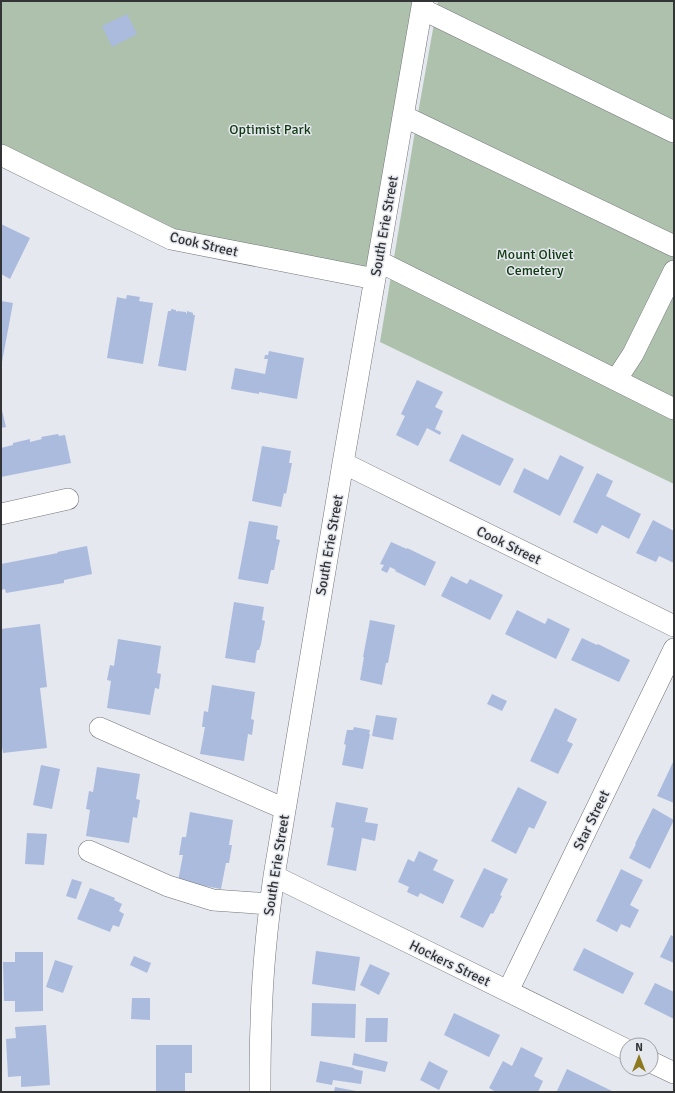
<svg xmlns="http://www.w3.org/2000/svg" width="675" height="1093" viewBox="0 0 675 1093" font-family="Signika,sans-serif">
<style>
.green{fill:#aec1ad}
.building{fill:#abbbde}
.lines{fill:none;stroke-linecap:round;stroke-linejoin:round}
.minor-casing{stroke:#717479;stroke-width:22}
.minor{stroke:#fff;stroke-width:21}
.labels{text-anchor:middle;stroke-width:3;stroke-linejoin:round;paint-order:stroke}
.park-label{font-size:14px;fill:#103b12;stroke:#e5e8ee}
.street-label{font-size:14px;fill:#333436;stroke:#e5e8ee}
</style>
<rect width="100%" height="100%" fill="#e5e8ee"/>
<!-- green -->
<path class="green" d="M1,1H423L375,279L171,239L1,155Z
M438,1H674V484L380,342L417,119Z"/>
<!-- building -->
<path class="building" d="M127,14L137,34L112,47L102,26Z
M1,224L30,238L10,279L1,274Z
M127,295L140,297L139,301L153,303L143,364L107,358L117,297L126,299Z
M1,301L13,303L2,362H1Z
M171,309L176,310V312L177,311L186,312V313L187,314V311L193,313V315H195L186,371L158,366L168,311H171Z
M269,351L304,358L297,399L259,392V394L231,389L235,368L265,374L268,359H264L265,355H268Z
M417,380L443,392L435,407L443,411L435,429L441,432L440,435L427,428L418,446L396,435L405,416L401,414Z
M1,406L6,427L1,428Z
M58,434L59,436L65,435L71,463L1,477V448L13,445V443L30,439V442L42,439L41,437Z
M462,434L514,459L500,486L449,461Z
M262,446L291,451L289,463H292L286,494L284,493L281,507L252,501Z
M560,455L584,467L560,516L513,492L524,468L548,480Z
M597,473L613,481L606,496L641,514L629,539L602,525L597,534L573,522Z
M653,520L674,531V563L659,556L656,562L636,553Z
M249,521L278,526L276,539L280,540L278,548L274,570H271L268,584L238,579Z
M391,542L407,549V548L436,562L425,586L395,571L396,570L390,567L387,573L381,570L384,565L380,564Z
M87,546L92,574L64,580V583L6,593L5,589L1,590V564L58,553L57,552Z
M451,576L467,584L470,579L503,595L490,620L441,596Z
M234,602L264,607L262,620L265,621L261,644L259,650H257L255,663L225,658Z
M517,610L545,624L548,618L570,629L556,659L505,634Z
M370,620L395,625L388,663H386L382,685L360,680L364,657H363Z
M40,624L47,687L40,688L47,748L3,753L1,740V690H2L1,683V629Z
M582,638L597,645L598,644L630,660L619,682L571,660Z
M118,639L161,646L157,673L161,674L159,689L155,688L150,715L107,708L111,681L107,680L110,665L114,666Z
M212,685L255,692L251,719L254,720L252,735L248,734L244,761L200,754L205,727H202L204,711L208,712Z
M492,694L507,701L502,711L487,704Z
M555,708L577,719L567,741L573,744L558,774L530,761Z
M376,715L397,718L393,740L372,736Z
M354,727L370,730L369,734H370L363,769L342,765L346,745L344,744L347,730H353Z
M674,760V803L657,796Z
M41,765L60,769L52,809L33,805Z
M97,767L140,774L136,799L140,800L137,818L133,817L129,843L86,836L90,810L86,809L89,791L93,792Z
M518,787L547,802L534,829L529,827L516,854L491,841Z
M336,802L368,808L365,822L378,824L375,841L362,838L356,871L327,865L334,828L331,827Z
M653,808L674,820L650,869L629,858L636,844H635Z
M190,812L233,820L229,845H232L229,863H226L221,889L178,881L183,855H179L182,837H186Z
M27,833L47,834L44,865L25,864Z
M419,851L438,860L433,870L454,880L443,904L420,893L418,897L407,892L409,887L398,882L408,859L414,862Z
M484,868L508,879L500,895L502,896L493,914L491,913L483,928L460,917Z
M621,869L643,880L630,905L639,910L630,928L621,924L617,932L596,921Z
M72,879L82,882L76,899L66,896Z
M90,888L115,898L114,900L122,904L119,911L124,914L119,927L113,925L110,932L77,919Z
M671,935L674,937V963L660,957Z
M584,948L634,973L623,994L573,970Z
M316,951L360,957L355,991L312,984Z
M15,952H43V1011L15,1012V1001H4L3,962H15Z
M134,956L151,963L147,973L130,965Z
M55,960L73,966L63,993L46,987Z
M370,964L390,973L379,995L360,985Z
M655,983L674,992V1019L644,1004Z
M132,998H150V1020L131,1019Z
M312,1003L356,1004L355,1038L311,1036Z
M454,1013L500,1035L489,1057L444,1035Z
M366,1018H388L387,1042H365Z
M46,1025L50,1085L21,1087V1076L8,1077L6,1039L16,1038L15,1027Z
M156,1045H192V1073H185V1092H156Z
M521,1047L543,1058L534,1076L543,1081L538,1092H496L489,1088L503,1061L512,1066Z
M354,1053L388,1062L385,1072L352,1065Z
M320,1061L354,1068V1069L363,1071L361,1084L333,1080L332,1085L316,1082Z
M429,1061L448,1071L439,1090L420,1080Z
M567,1069L612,1091V1092H559L557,1091Z
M335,1087L356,1091V1092H334Z"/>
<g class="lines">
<!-- minor casing -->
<g class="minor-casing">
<path id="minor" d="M422,9L674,132
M403,116L674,246
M1,155L171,239L375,279
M378,261L674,409
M616,380L633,354L674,271
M343,463L674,626
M1,514L68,499
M100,728L285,809
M89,851L168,886L213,900L270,904
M274,876L627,1050
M508,991L674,649
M651,1062L674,1073
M260,1092C260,1070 260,1047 261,1025C262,975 267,925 274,876L343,463L423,1"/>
</g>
<!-- minor -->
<use href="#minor" class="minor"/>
</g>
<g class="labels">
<!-- park labels -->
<g class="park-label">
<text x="270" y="134">Optimist Park</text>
<text x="535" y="259">Mount Olivet<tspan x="535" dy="16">Cemetery</tspan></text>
</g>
<!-- street labels -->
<g class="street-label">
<text transform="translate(384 226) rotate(-80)" y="5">South Erie Street</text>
<text transform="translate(204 244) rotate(13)" y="5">Cook Street</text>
<text transform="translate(329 545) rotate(-80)" y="5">South Erie Street</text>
<text transform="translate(509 545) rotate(26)" y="5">Cook Street</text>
<text transform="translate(591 820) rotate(-64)" y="5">Star Street</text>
<text transform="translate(276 865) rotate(-81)" y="5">South Erie Street</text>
<text transform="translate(450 963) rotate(26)" y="5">Hockers Street</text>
</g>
</g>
<!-- border -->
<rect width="675" height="1093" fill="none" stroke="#333436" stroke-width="4"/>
<!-- north arrow -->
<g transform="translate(639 1057)"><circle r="19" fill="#e5e8ee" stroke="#9ea0a4"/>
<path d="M0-3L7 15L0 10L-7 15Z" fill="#8c781d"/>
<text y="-6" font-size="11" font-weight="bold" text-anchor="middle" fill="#333436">N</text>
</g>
</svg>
